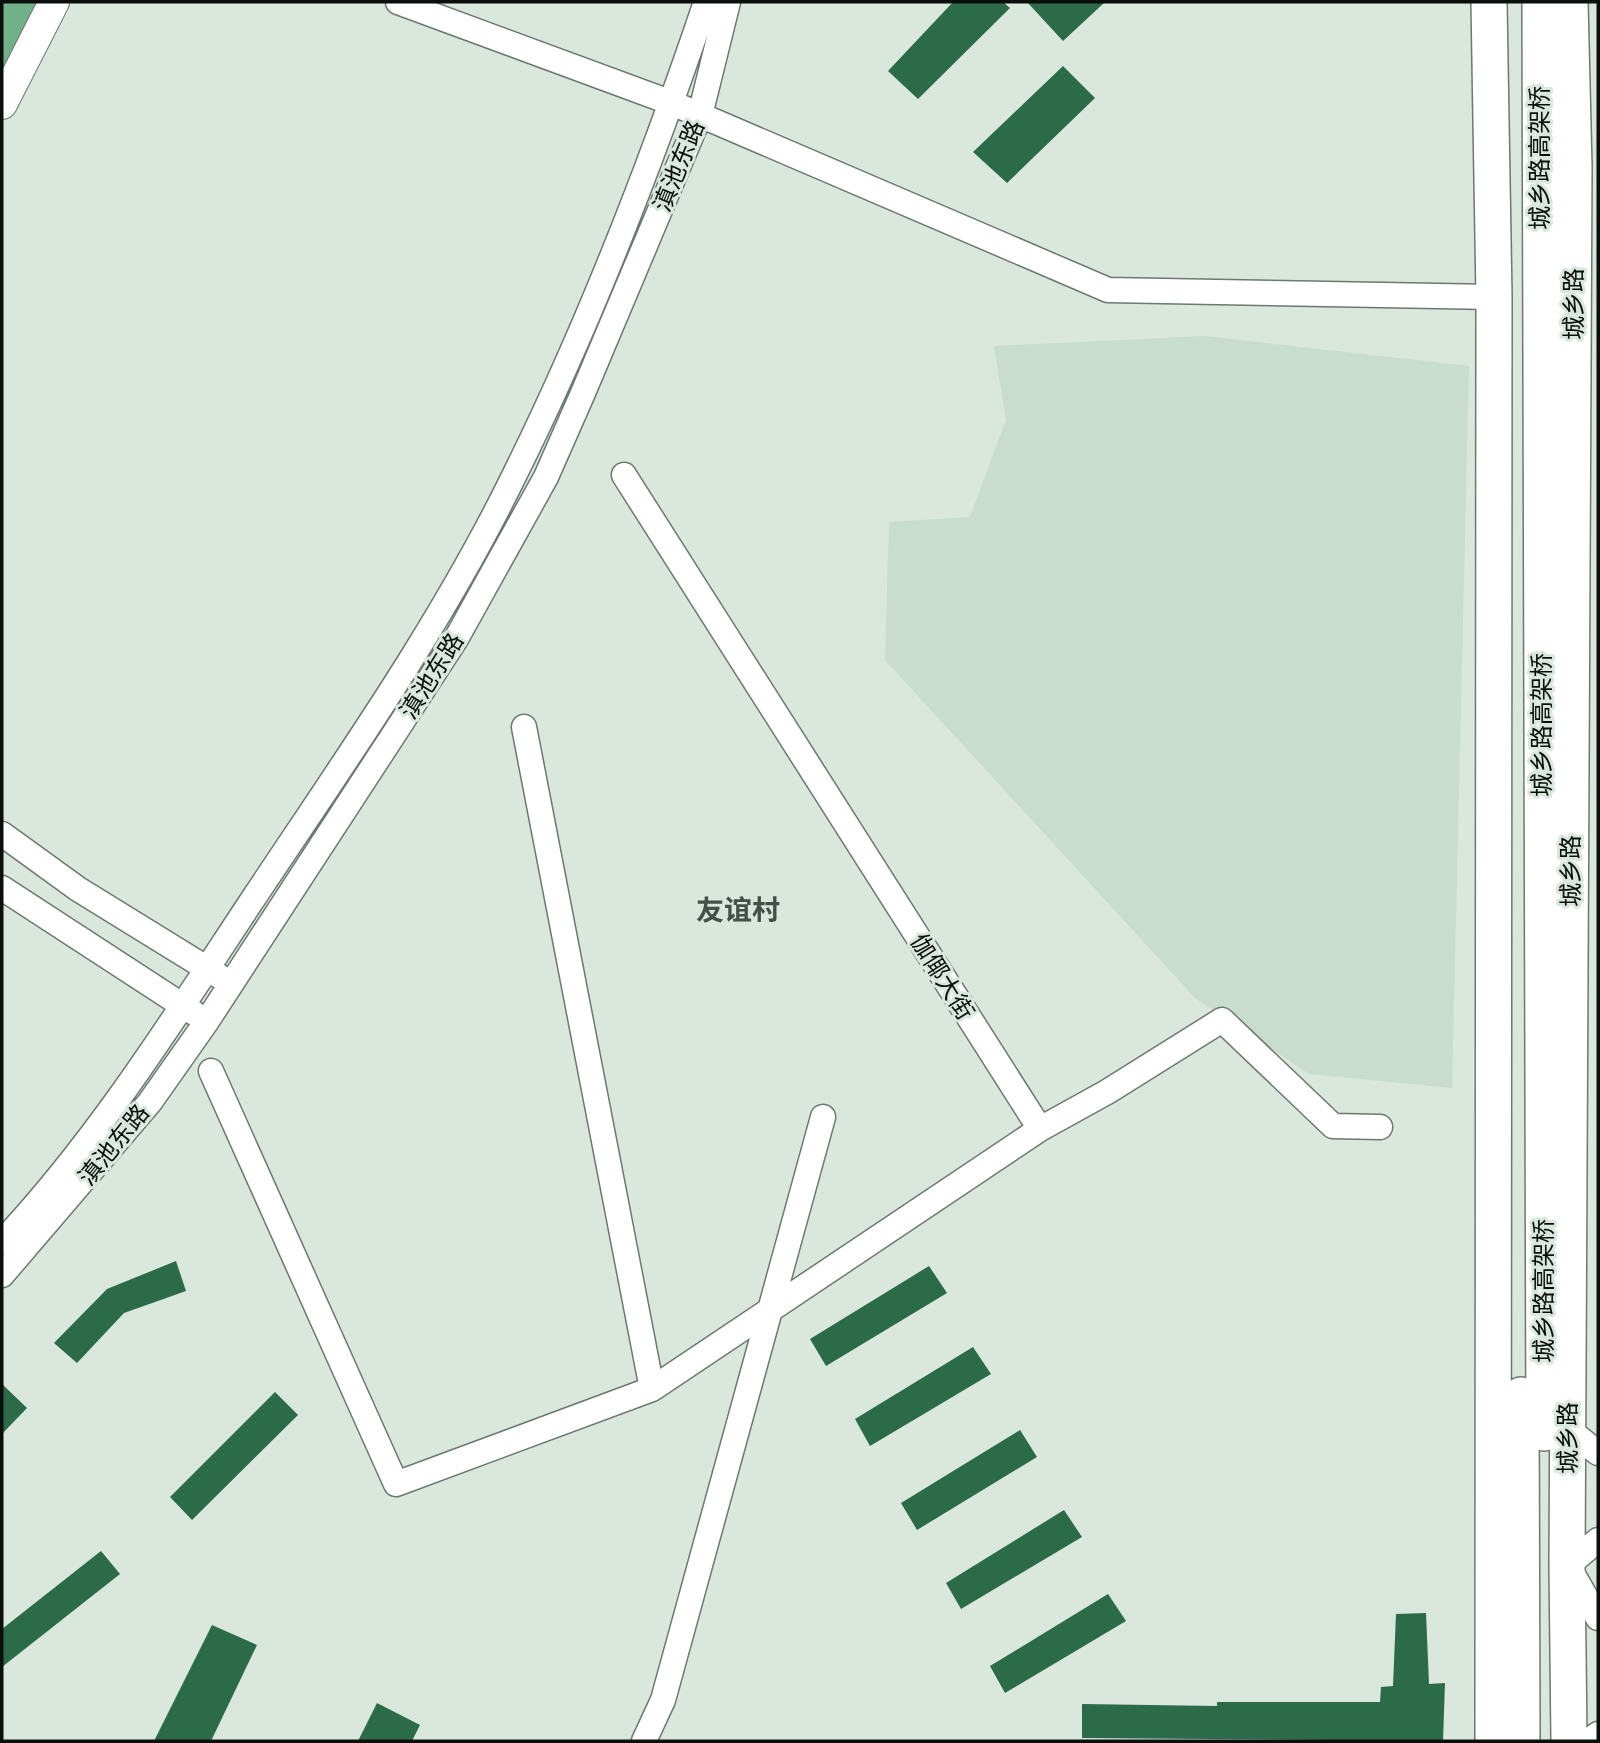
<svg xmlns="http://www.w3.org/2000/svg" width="1600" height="1743" viewBox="0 0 1600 1743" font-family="'Noto Sans','Noto Sans SC',sans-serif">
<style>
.built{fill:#c8ddce}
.forest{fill:#71b089}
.building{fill:#2c6b47}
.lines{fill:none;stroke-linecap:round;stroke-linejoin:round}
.minor-casing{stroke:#6c7870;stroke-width:27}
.major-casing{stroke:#6c7870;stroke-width:32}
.highway-casing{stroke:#6c7870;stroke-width:38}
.minor{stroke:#fff;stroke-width:24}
.major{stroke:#fff;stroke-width:30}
.highway{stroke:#fff;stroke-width:35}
.labels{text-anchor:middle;stroke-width:6;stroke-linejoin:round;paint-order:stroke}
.street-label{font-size:24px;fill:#0a0f0c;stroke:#d9e7dd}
.quarter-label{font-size:28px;font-weight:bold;fill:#444f47;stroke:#d9e7dd}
</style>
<rect width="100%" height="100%" fill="#d9e7dd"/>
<!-- built -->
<path class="built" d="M1205,336L1469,366L1452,1088L1309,1074L1195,998L885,660L889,522L970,517L1006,420L994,346Z"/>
<!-- forest -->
<path class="forest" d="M2,2H41L2,74Z"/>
<!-- building -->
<path class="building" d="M953,2H1003L1010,8L918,99L888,71Z
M1027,2H1105L1063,41Z
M1063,66L1095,98L1007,183L973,152Z
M176,1261L186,1291L124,1313L77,1363L54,1343L107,1289Z
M929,1266L947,1293L826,1366L810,1339Z
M973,1347L991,1374L870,1446L855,1419Z
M2,1384L27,1408L2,1434Z
M275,1392L298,1415L192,1520L170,1497Z
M1020,1430L1037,1457L917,1530L901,1503Z
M1064,1510L1082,1537L961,1609L946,1583Z
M101,1551L120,1574L2,1667V1629Z
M1108,1594L1126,1621L1005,1693L990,1666Z
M1426,1613L1429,1684L1445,1683L1443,1741L1082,1738V1704L1217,1706V1702H1380L1381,1687L1393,1686L1396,1614Z
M212,1625L257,1645L211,1741H154Z
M377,1703L420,1725L412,1741H358Z"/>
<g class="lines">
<!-- minor casing -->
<g class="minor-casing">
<path id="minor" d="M398,2L672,103L1108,290L1494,297
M624,475L1040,1129L1107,1092L1222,1020L1333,1126L1380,1127
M524,727L652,1389
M2,834L78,889L219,976
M2,888L194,1013
M211,1071L396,1484L652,1389L1040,1129
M2,1242C97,1141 173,1020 249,905C340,768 438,630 511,482C588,328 651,165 706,2
M2,1275L150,1102L207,1021L456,639L546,477L583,393L700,115L728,2
M1569,1430L1598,1453
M1567,1566L1598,1540
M1568,1566L1598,1618
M644,1741L663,1700L823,1117
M1588,1741L1598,1734"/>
</g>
<!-- major casing -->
<g class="major-casing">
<path id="major" d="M2,104L54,2"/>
</g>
<!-- highway casing -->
<g class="highway-casing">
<path id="highway" d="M1489,2L1494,297L1493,1741
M1540,2L1544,1433
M1521,1395L1522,1741
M1569,1741L1567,1566L1574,167L1570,2"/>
</g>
<!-- minor -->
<use href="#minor" class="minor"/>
<!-- major -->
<use href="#major" class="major"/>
<!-- highway -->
<use href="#highway" class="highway"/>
</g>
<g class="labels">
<!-- street labels -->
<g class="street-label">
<text transform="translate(1540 158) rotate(-90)" y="8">城乡路高架桥</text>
<text transform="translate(679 166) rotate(-68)" y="8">滇池东路</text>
<text transform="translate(1574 304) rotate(-90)" y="8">城乡路</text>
<text transform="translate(432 676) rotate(-58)" y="8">滇池东路</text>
<text transform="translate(1542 725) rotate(-90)" y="8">城乡路高架桥</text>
<text transform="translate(1571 871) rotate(-90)" y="8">城乡路</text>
<text transform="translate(942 977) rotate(58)" y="8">伽倻大街</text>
<text transform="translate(114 1145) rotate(-51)" y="8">滇池东路</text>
<text transform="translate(1544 1291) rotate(-90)" y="8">城乡路高架桥</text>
<text transform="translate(1568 1438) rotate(-90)" y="8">城乡路</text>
</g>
<!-- quarter labels -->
<g class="quarter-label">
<text x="738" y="920">友谊村</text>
</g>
</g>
<!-- border -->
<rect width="1600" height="1743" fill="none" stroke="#0a0f0c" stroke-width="7"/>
</svg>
